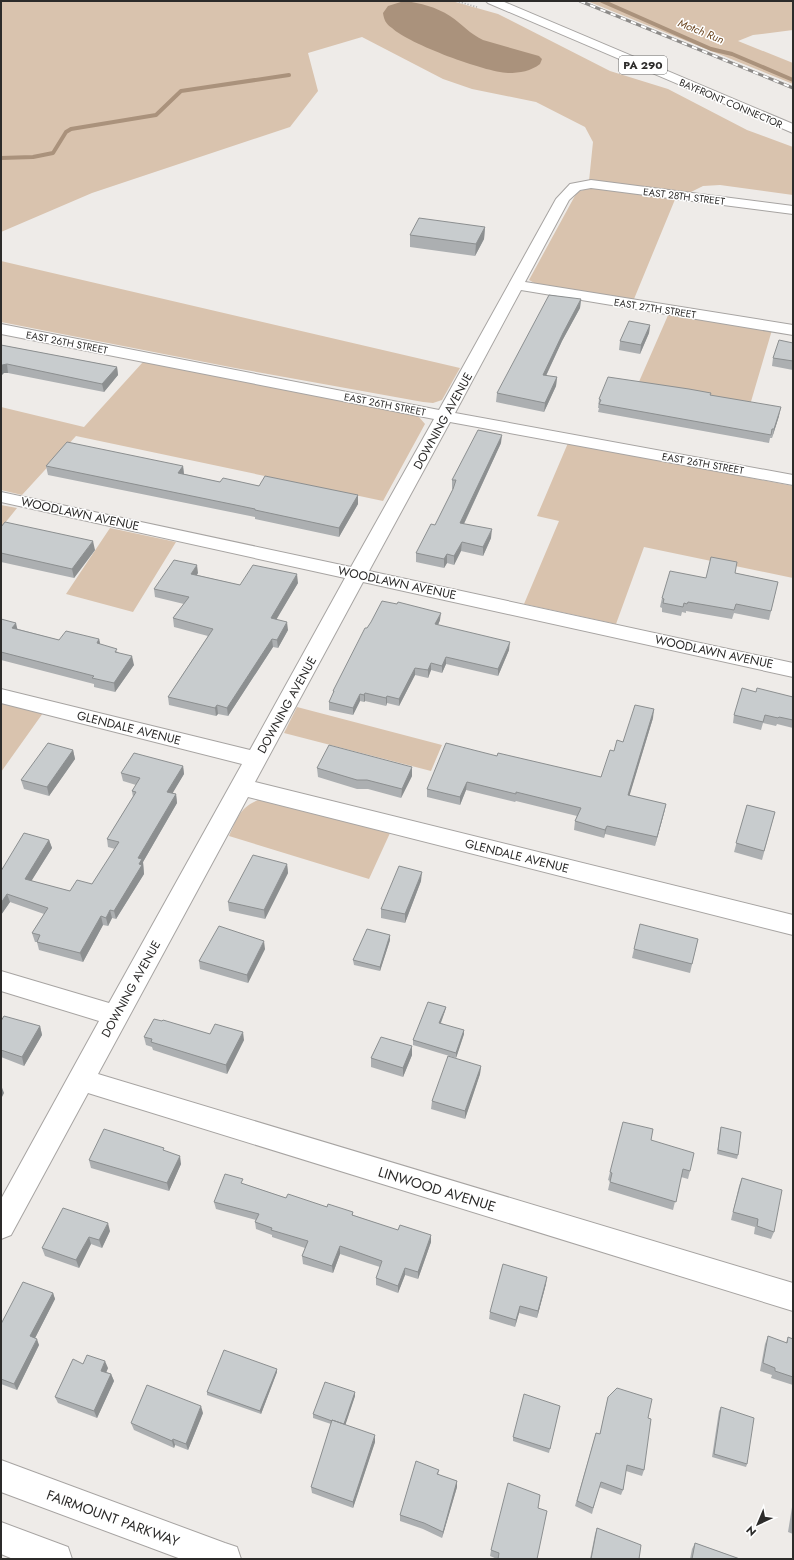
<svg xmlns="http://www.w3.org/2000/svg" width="794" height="1560" viewBox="0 0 794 1560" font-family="Jost,sans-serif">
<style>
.green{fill:#d9c3ae}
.water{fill:#aa927c}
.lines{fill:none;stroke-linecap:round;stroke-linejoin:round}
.stream{stroke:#aa927c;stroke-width:4}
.minor-casing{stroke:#a7a4a2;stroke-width:2}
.highway-casing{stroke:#a7a4a2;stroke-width:2}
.path{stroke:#a3a19f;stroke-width:1.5;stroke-dasharray:1 2;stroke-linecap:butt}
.minor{fill:#fff;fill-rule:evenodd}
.highway{fill:#fff;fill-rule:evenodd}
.rail-casing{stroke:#8d8b89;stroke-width:3}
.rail{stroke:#fff;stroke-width:2;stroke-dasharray:5.5;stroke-linecap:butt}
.wall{fill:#acafb1}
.shaded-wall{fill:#8c8f90}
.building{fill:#c8ccce;stroke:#8c8f90}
.labels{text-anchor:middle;stroke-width:3;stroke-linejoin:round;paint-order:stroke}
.far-street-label{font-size:10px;fill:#2c2b2a;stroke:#fff}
.far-water-label{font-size:11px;font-style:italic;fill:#6b4620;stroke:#fff}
.shield{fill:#fff;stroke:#6b6b6a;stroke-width:1}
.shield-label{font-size:11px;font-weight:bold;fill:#2c2b2a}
.street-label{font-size:12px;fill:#2c2b2a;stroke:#fff}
.near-street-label{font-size:14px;fill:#2c2b2a;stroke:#fff}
</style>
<rect width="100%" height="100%" fill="#eeebe8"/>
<!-- green -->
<path class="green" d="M1,1H452L498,14L610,71L668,89L747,130L793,147V195L720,185L703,186L689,193L589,181L593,142L585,127L536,102L472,89L443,79L362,37L308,53L318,91L290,127L92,193L1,232Z
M587,1H793V30L753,35L738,41L793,63V84Z
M590,188L676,197L634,299L536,284L529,280L577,192Z
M1,261L460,368L442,400L433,403L423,402L235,368L1,322Z
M669,313L772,330L750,405L638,384Z
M143,362L402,412L419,417L425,424L383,501L76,436L22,495L1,490V407L84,427Z
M568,443L793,486V578L644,547L616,624L524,604L559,521L537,516Z
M1,505L17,508L1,528Z
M110,528L176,542L133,612L66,594Z
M1,703L43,713L1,772Z
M297,707L442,745L431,771L284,733Z
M258,800L390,833L369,879L229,836C237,819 239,808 258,800Z"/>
<!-- water -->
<path class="water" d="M404,1C421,3 436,7 450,16C462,24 470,34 483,40L539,56L542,59L540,64C531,71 520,73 508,73C485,72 409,44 392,28C386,24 384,20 383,13L388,6Z"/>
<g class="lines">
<!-- stream -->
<path class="stream" d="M602,1L711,49L732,54L793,80
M1,158L33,157L53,153L66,132L71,129L156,115L181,91L289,75"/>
<!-- minor casing -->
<g class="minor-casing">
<path id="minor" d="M591,180L793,206V214L591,188L580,190L569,200L525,282L793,325V335L521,290L455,413L793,475V485L450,422L369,571L793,663V677L363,582L255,782L793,915V935L248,797L98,1074L793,1283V1311L88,1093L11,1235L1,1239V1199L99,1021L1,991V971L109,1003L242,764L1,703V689L250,750L345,578L1,502V492L351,567L434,419L1,334V324L439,410L556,199L570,184Z
M1,1460L225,1543L237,1547L241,1559H181L1,1492Z
M1,1522L68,1547L72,1559H13L1,1554Z"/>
</g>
<!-- highway casing -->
<g class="highway-casing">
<path id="highway" d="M486,1H502L793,124V133L488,3Z"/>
</g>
<!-- path -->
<path class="path" d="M456,1L477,7"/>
<!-- minor -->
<use href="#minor" class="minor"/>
<!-- highway -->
<use href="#highway" class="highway"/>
<!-- rail casing -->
<g class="rail-casing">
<path id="rail" d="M580,1L793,88"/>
</g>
<!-- rail -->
<use href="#rail" class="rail"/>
</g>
<!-- wall -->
<path class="wall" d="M485,227L484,239L475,256L410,247V235Z
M581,299L580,308L562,341L546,376L557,377L556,386L544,412L496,402L497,393Z
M650,325L649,333L640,354L619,350L620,341Z
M793,343V370L772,366L773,358Z
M1,345L117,367L118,375L104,392L8,373H4Z
M711,395L779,416L772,438H770L769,443L598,412L599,408H598L599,399Z
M501,443L464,524L491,538L483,556L461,551L454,565L447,563L444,568L416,562V553L435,525L453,489H452V480Z
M46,466H183L184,474L220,482L358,495V504L339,537L255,519V517L48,475Z
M1,527L95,550L74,578L1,562Z
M198,573L197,575L240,585L298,583L276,619L288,630L278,648L273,647L228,716L218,714L216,716L169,705L168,697L208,636L174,627L173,618L184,604L155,597L154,589Z
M735,573L778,582L769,620L734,613L732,619L686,611V613L682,612L681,616L662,612V608L660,607L662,598L706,578Z
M1,619L18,629L59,640L99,639L100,644L118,652L134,665L115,692L94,687V684L1,660Z
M440,620L438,625L509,650L498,676L446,664L442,673L431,670L428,678L415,675L399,706L387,703L386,706L365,701L364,702L360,701L353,715L329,710V702L333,694V691L367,628Z
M756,692L793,697V728L777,724L776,726L763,723L761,730L733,723L734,715Z
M653,718L629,796L666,804L664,813L655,846L605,834L604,838L574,830L575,821L577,816L516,801L515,802L466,790L460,805L427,797V789L497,756L601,777L614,751L623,742Z
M73,750L75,759L49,796L24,789L21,780Z
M183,766L184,774L172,793L176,794L177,803L143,862L144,874L116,919L112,918L108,926L103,925L83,962L39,950L37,942H35L32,933L44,914L10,902L1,915V871L49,840L52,848L31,881L70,891L92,884L115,849L108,847L107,839L133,797L132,791L136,785L123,781L121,773Z
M317,768L412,776L401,798L368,789H357L318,777Z
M747,805L775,812L762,860L734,852Z
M287,864L288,873L265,919L229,911L228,902Z
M421,881L405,923L381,918V909Z
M698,939L690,973L632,958L634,949Z
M390,940L380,971L354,965L353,960Z
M265,949L248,983L200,969L199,961Z
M446,1007L445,1011L441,1023L464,1034L456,1058L413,1045V1040Z
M1,1021L40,1026L42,1035L24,1066L1,1057Z
M162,1021L210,1034L244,1040L227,1074L153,1050L152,1047L146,1045L144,1037Z
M412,1046V1055L403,1077L371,1067V1058Z
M481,1066L480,1074L465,1119L431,1109L432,1101Z
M721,1127L738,1155L737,1159L717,1154L720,1131Z
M651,1140L690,1171L688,1179L681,1177L673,1210L608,1190L610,1181L608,1180L610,1172Z
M165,1151L181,1164L169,1191L91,1168L89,1160Z
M742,1178L774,1232L771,1239L754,1234L755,1227L731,1220L739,1186Z
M244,1184L286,1198L353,1212V1215L431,1242L418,1279L405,1275L398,1293L376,1285V1278L380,1267L340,1254L333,1273L303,1264L302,1256L305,1248L272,1237V1235L256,1229L255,1222L256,1220L216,1209L214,1202Z
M110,1231L102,1248L91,1244L79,1268L45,1256L42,1248Z
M546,1284L537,1318L519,1313L515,1327L489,1319L490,1312Z
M53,1293L55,1299L35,1338L39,1345L17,1390L1,1384V1324Z
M768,1336L786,1343L788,1337L793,1339V1385L771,1378L772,1375L760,1371L765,1344Z
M83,1364L108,1368L106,1372L111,1374L114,1381L97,1418L58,1403L55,1397Z
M277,1372L261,1414L207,1395V1392Z
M355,1392V1396L345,1425L375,1442L353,1508L312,1493L311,1487L331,1424L313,1418V1414Z
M608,1397L648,1418L644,1470L642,1476L626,1471L623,1490L621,1495L599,1487L592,1514L575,1506L596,1433L600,1434Z
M560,1406L549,1453L513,1441V1437Z
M721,1407L747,1464L746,1467L712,1457L719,1411Z
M203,1413L188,1450L175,1445L174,1448L134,1430L131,1423Z
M439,1470L438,1475L457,1481V1487L442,1538L423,1529L400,1521V1515Z
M793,1501V1534L788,1532Z
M538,1508L537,1559H497L490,1556L491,1550Z
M597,1528L639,1559H590L595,1534Z
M695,1543L740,1559H690L692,1549Z"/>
<!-- shaded-wall -->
<path class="shaded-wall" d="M485,227L484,239L475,256L476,244Z
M581,299L580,308L562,341L542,384L543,375L563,333Z
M650,325L649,333L640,354L641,345Z
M7,364L8,373H4L1,376V366L2,365Z
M117,367L118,375L104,392L102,384Z
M557,377L556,386L544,412L545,403Z
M781,407L779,416L772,438L774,429Z
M502,435L501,443L460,532V523Z
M183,466L184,475L178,473Z
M358,495V504L339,537V528Z
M492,529L491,538L483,556V547Z
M93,541L95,550L74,578L72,569Z
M462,542L461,551L454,565V556Z
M447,554V563L444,568V559Z
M197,565L198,573L192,582L191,574Z
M297,574L298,583L272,627L271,618Z
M441,613L440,620L435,632V624Z
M287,622L288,630L278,648L277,640Z
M16,623L18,632L12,628Z
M99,639L101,648L97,643Z
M272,639L273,647L228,716L227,708Z
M510,642L509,650L498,676V669Z
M132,656L134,665L115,692L114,683Z
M446,657V664L442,673V666Z
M431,663V670L428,678V670Z
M415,668V675L399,706V699Z
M365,693V701L364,702V695Z
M360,694V701L353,715V708Z
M387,696V703L386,706V698Z
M217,705L218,714L216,716L215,708Z
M654,709L653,718L627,804L628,795Z
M73,750L75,759L49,796L47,787Z
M183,766L184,774L168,801L167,792Z
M412,767V776L401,798L402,789Z
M467,782L466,790L460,805V797Z
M176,794L177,803L143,862L144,874L116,919L114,911L138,858Z
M666,804L664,813L655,846L657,837Z
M607,826L604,838L605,830Z
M49,840L52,848L27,888L25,879Z
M287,864L288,873L265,919L264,910Z
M422,872L421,881L405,923V914Z
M7,894L10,902L1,915V903Z
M110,910L112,918L108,926L106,918Z
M101,916L103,925L83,962L80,953Z
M390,935V940L380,971V967Z
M264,941L265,949L248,983L247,975Z
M446,1007L445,1011L439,1027V1023Z
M40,1026L42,1035L24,1066L22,1057Z
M464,1030V1034L456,1058V1053Z
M243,1032L244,1040L227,1074L226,1065Z
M412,1046V1055L403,1077V1068Z
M481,1066L480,1074L465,1119V1111Z
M1,1085L4,1093L1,1099Z
M180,1156L181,1164L169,1191L167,1183Z
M108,1223L110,1231L102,1248L99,1240Z
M431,1235V1242L418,1279V1272Z
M89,1237L91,1244L79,1268L76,1260Z
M340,1246V1254L333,1273L332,1266Z
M405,1268V1275L398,1293V1286Z
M547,1277L546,1284L537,1318L538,1311Z
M53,1293L55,1299L33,1342L30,1336Z
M520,1306L519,1313L515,1327L516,1320Z
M37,1339L39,1345L17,1390L14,1384Z
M105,1361L108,1368L104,1378L101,1371Z
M277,1369V1372L261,1414L260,1411Z
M111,1374L114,1381L97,1418L94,1411Z
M355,1392V1396L344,1429L343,1425Z
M201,1406L203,1413L188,1450L186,1444Z
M375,1435V1442L353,1508V1502Z
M173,1439L175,1445L174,1448L172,1441Z
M457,1481V1487L442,1538L443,1532Z"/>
<!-- building -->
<path class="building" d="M419,218L485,227L476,244L410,235Z
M549,295L581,299L563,333L543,375L557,377L545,403L497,393Z
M629,321L650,325L641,345L620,341Z
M779,340L793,343V361L773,358Z
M1,345L117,367L102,384L7,364L2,365L1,366Z
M608,377L689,389L711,393L710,395L781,407L774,429H772L771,435L599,404L601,400L599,399Z
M478,430L502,435L460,523L492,529L483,547L462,542L454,556L447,554L444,559L416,553L431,524L435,525L453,489L456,480H452Z
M67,442L183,466L178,473L220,482L223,478L259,486L265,476L358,495L339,528L255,510V509L46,466Z
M5,522L93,541L72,569L1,553V527Z
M711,557L737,562L735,573L778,582L771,611L736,604L734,610L688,602L687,604L684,603L683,607L663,603L664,599L662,598L670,571L706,578Z
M174,560L197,565L191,574L240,585L253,565L297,574L271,618L287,622L277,640L272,639L227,708L217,705L215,708L168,697L213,629L173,618L189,597L154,589Z
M382,601L397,604L398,602L441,613L435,624L510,642L498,669L446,657L442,666L431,663L428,670L415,668L399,699L387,696L386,698L365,693L364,695L360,694L353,708L329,702L334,691H333L365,628H367L371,622Z
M1,619L16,623L12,628L59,640L66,631L99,639L97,643L117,649L115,652L132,656L114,683L92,678L94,676L1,652Z
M742,688L756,692L757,688L793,697V720L779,717L778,718L765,715L763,722L734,715Z
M635,705L654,709L628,795L666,804L657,837L607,826L605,830L575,821L581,808L516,792V794L467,782L460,797L427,789L446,743L497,756L498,753L601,777L610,750L614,751L617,740L623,742Z
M48,743L73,750L47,787L21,780Z
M329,745L412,767L402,789L367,780H357L317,768Z
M134,753L183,766L167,792L176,794L138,858L142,859L139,864L142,865L114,911L110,910L106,918L101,916L80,953L37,942L40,935L32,933L48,908L7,894L1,903V871L24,833L49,840L25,879L70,891L77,880L92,884L119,842L107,839L136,792L132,791L140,778L121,773Z
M747,805L775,812L764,851L736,843Z
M253,855L287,864L264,910L228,902Z
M399,866L422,872L405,914L381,909Z
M640,924L698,939L692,964L634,949Z
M219,926L264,941L247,975L199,961Z
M367,929L390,935L380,967L353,960Z
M428,1002L446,1007L439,1023L464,1030L456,1053L413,1040Z
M4,1016L40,1026L22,1057L1,1050V1021Z
M154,1019L162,1021L163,1020L210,1034L215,1024L243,1032L226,1065L151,1042L152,1039L144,1037Z
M381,1037L412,1046L403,1068L371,1058Z
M448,1056L481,1066L465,1111L432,1101Z
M623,1122L653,1129L651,1140L694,1153L690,1171L683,1169L676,1202L610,1182L612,1173L610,1172Z
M721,1127L741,1132L738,1155L718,1150Z
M104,1129L164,1148L163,1150L180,1156L167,1183L89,1160Z
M225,1174L243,1179L241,1183L286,1198L288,1194L327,1207L328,1204L353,1212L352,1215L398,1230L400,1225L431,1235L418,1272L405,1268L398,1286L376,1278L382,1261L340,1246L332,1266L302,1256L308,1241L271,1230L272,1228L255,1222L259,1214L214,1202Z
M742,1178L782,1190L774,1232L757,1226L758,1219L733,1212Z
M63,1208L108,1223L99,1240L89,1237L76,1260L42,1248Z
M503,1264L547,1277L538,1311L520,1306L516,1320L490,1312Z
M23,1282L53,1293L30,1336L37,1339L14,1384L1,1379V1324Z
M768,1336L787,1343L788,1337L793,1339V1377L775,1371V1368L763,1363Z
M224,1350L277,1369L260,1411L207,1392Z
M87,1355L105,1361L101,1371L111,1374L94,1411L55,1397L73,1359L83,1364Z
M325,1382L355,1392L344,1424L332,1420V1421L313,1414Z
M147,1385L201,1406L186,1444L173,1439L172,1441L131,1423Z
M617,1388L652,1399L648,1418L651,1419L644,1470L627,1465L623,1490L601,1482L593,1508L577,1501L596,1433L600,1434L608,1397Z
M524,1394L560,1406L550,1449L513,1437Z
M721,1407L754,1418L747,1464L714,1454Z
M332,1420L375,1435L353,1502L311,1487Z
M416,1461L439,1470L437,1474L457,1481L443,1532L424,1523L400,1515Z
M508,1483L540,1495L538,1508L547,1511L537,1559H498L499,1553L491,1550Z
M597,1528L641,1545L639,1559H591Z
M695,1543L740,1559H692Z"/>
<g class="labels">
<!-- far-street labels -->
<g class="far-street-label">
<text transform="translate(731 103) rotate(23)" y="4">BAYFRONT CONNECTOR</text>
<text transform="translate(684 196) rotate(7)" y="4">EAST 28TH STREET</text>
<text transform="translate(655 308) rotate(9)" y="4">EAST 27TH STREET</text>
<text transform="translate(67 342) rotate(11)" y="4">EAST 26TH STREET</text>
<text transform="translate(385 404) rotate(11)" y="4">EAST 26TH STREET</text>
<text transform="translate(703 463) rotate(10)" y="4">EAST 26TH STREET</text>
</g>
<!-- far-water labels -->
<g class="far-water-label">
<text transform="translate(701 31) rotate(22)" y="4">Motch Run</text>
</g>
<!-- shield labels -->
<rect class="shield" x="619" y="56" width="48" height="18" rx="3"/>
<g class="shield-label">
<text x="643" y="69">PA 290</text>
</g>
<!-- street labels -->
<g class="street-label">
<text transform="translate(443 421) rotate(-61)" y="4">DOWNING AVENUE</text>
<text transform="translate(80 514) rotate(12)" y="4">WOODLAWN AVENUE</text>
<text transform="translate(397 583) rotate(12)" y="4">WOODLAWN AVENUE</text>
<text transform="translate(714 652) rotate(12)" y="4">WOODLAWN AVENUE</text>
<text transform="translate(287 705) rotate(-61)" y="4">DOWNING AVENUE</text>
<text transform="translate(129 728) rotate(14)" y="4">GLENDALE AVENUE</text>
<text transform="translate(517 856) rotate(14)" y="4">GLENDALE AVENUE</text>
<text transform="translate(131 989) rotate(-61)" y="4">DOWNING AVENUE</text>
</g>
<!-- near-street labels -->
<g class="near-street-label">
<text transform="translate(437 1189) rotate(17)" y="5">LINWOOD AVENUE</text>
<text transform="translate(113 1518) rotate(20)" y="5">FAIRMOUNT PARKWAY</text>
</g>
</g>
<!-- border -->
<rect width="794" height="1560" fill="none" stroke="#2c2b2a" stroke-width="4"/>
<!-- north arrow -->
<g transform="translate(758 1524) rotate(224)" stroke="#ffffff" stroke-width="3" paint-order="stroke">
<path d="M0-3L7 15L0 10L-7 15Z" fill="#2c2b2a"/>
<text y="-6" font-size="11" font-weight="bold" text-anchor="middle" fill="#2c2b2a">N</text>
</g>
</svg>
